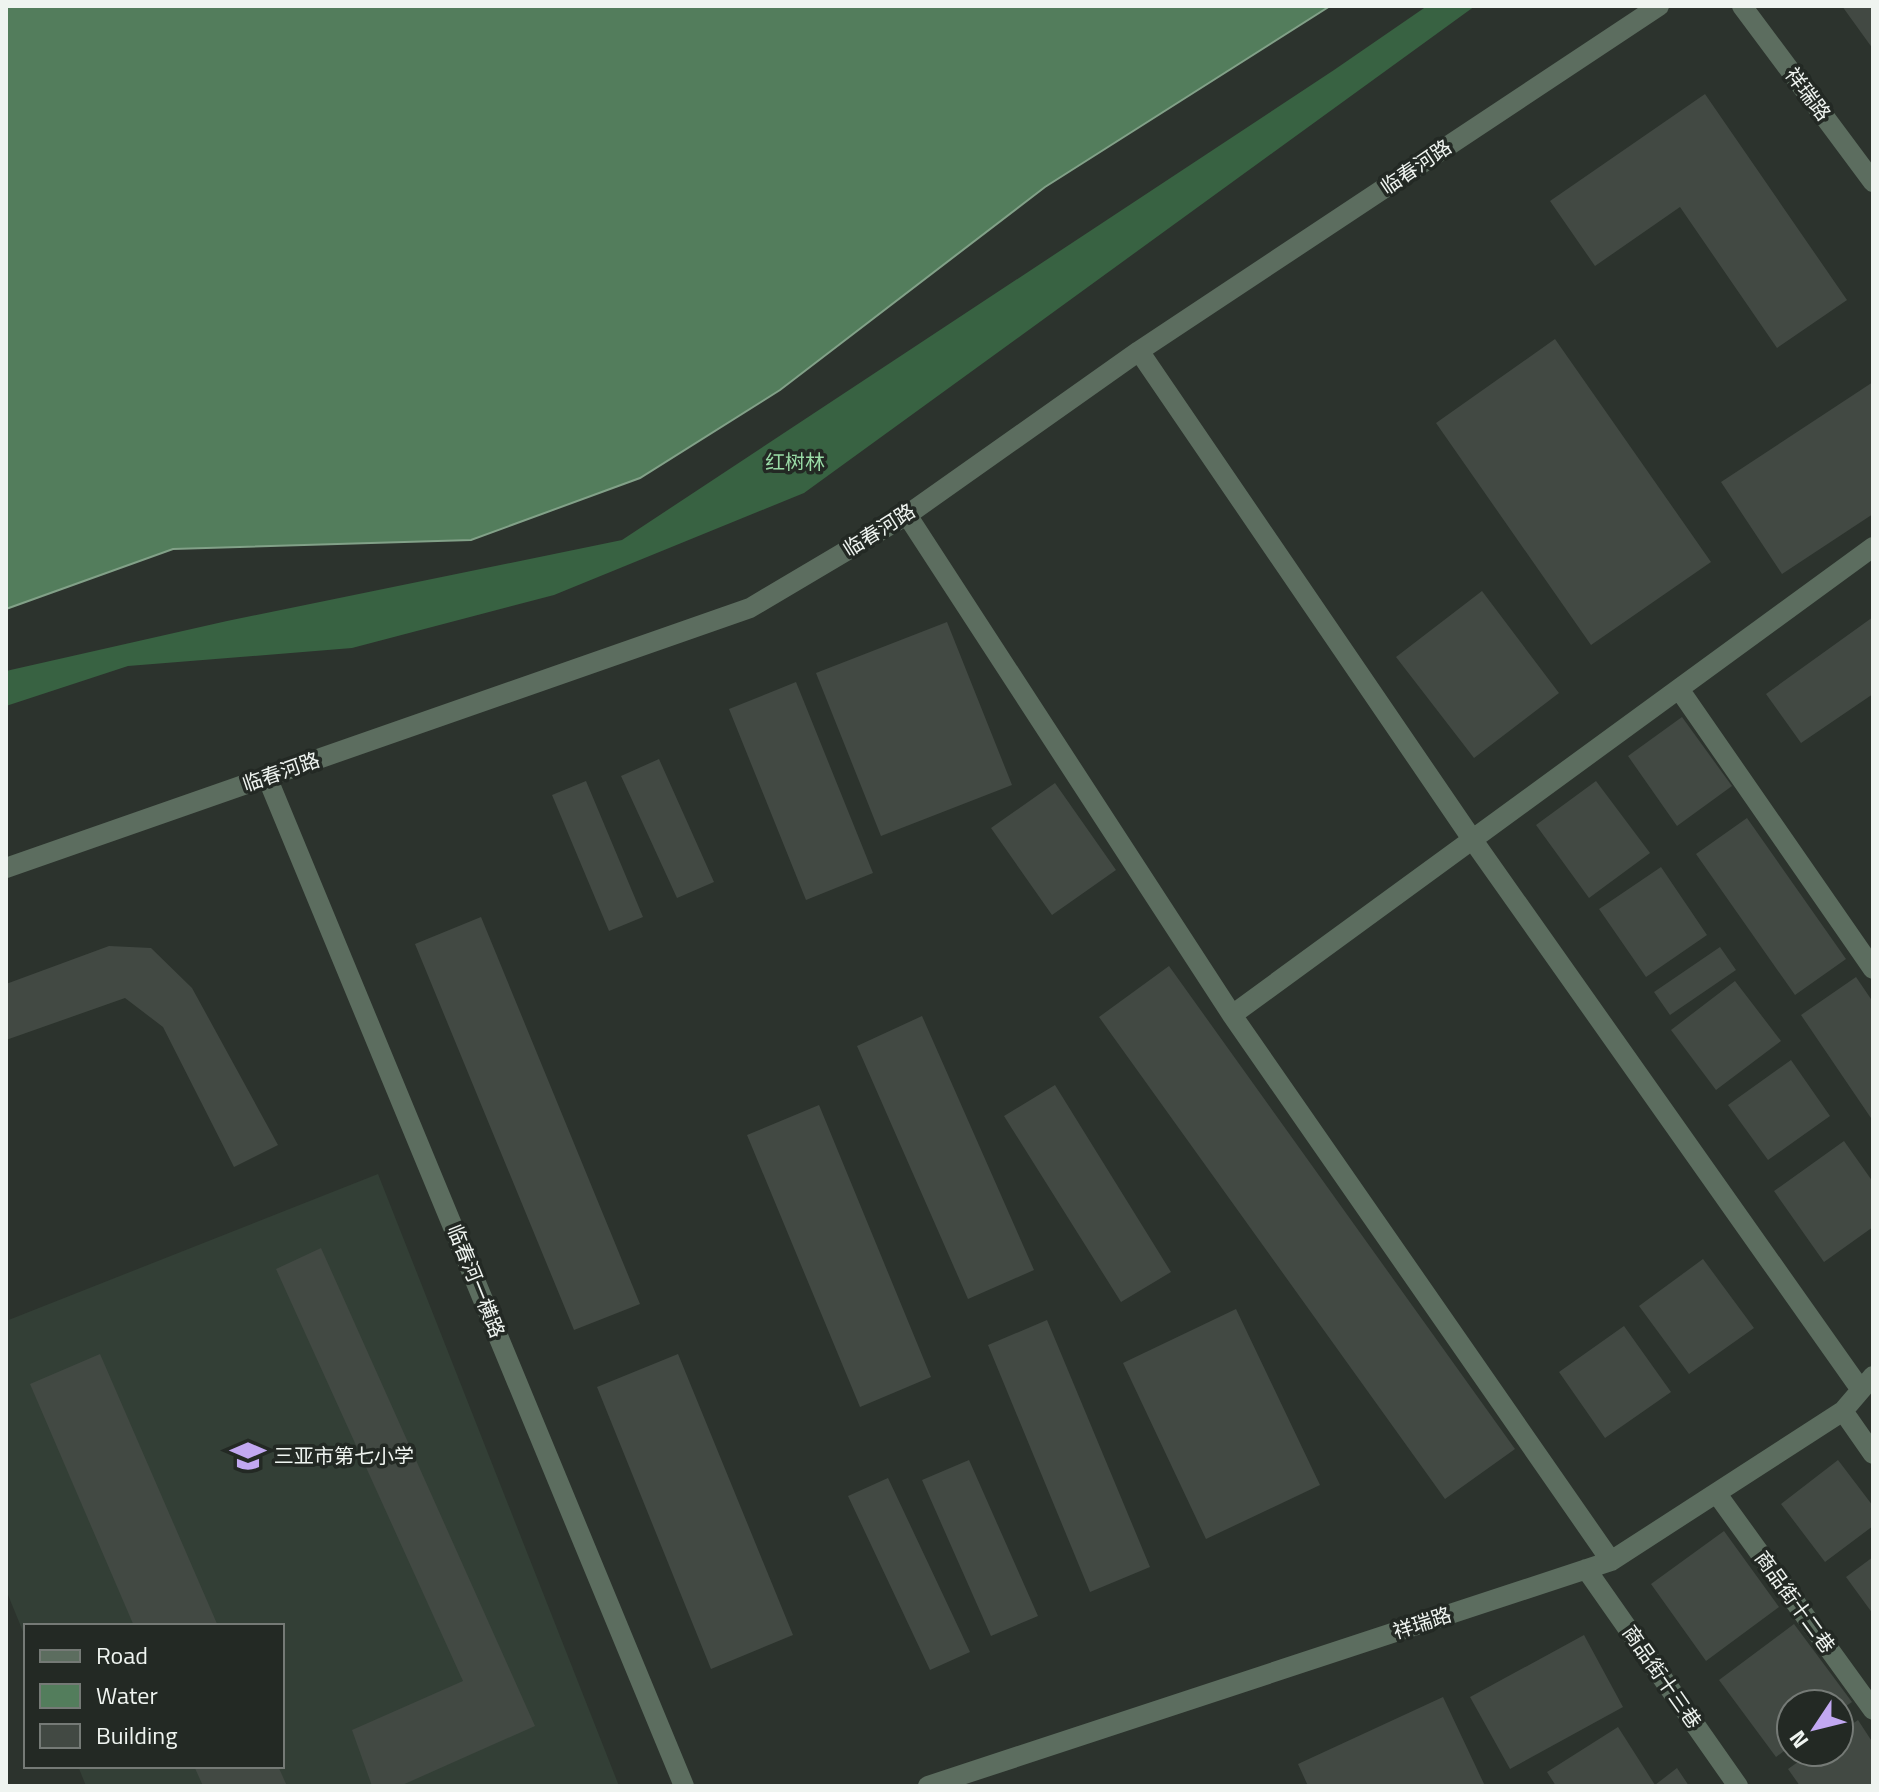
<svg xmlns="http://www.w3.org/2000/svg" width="1879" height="1792" viewBox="0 0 1879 1792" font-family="'Titillium Web','Noto Sans SC',sans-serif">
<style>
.built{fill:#333f36}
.forest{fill:#386242}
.water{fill:#537d5c;stroke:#82a188;stroke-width:2}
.building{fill:#424943}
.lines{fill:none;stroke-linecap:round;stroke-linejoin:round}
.minor{stroke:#5c6d5f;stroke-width:20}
.labels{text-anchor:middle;stroke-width:7;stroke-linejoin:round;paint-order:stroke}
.street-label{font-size:20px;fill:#eff4f0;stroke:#232924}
.park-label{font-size:20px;fill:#99dba6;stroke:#232924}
.poi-label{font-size:20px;fill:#eff4f0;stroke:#232924;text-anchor:start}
</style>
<rect width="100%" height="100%" fill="#2c332d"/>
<!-- built -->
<path class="built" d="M378,1174L619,1786H86L78,1766H282V1626H26V1639L6,1590V1321Z"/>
<!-- forest -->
<path class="forest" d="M1427,6H1475L804,493L554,595L352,648L128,666L6,706V671L227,621L622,540L1334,70Z"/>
<!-- water -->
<path class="water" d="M6,6H1330L1045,187L780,390L640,478L471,540L173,549L6,609Z"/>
<!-- building -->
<path class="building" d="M1842,6H1873V49Z
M1705,94L1847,300L1777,348L1680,207L1595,266L1550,201Z
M1555,339L1711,562L1591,645L1436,423Z
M1873,382V514L1782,574L1721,482Z
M1482,591L1559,693L1474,758L1396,657Z
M1873,617V694L1801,743L1766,694Z
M947,622L1012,785L881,836L816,673Z
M796,682L873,873L806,900L729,709Z
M1682,717L1732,786L1677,826L1628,756Z
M659,759L714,882L677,898L621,776Z
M586,781L643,917L609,931L552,795Z
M1596,781L1650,853L1589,898L1536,825Z
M1055,783L1116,870L1052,915L991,828Z
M1747,818L1846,959L1795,995L1696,854Z
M1661,867L1707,935L1646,977L1599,909Z
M481,917L640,1304L574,1330L415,944Z
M109,946L151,948L192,988L278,1145L234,1167L163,1027L125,998L6,1040V984Z
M1720,947L1736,970L1670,1015L1654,992Z
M1169,966L1515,1449L1445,1499L1099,1017Z
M1856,977L1873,1002V1121L1801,1015Z
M1735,981L1781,1041L1716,1090L1671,1030Z
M922,1016L1034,1270L968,1299L857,1046Z
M1791,1060L1830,1116L1768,1160L1728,1105Z
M1055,1085L1171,1272L1121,1302L1004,1116Z
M819,1105L931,1377L860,1407L747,1135Z
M1844,1141L1873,1182V1227L1824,1262L1774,1191Z
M321,1248L535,1726L400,1786H372L352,1730L463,1681L276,1269Z
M1703,1259L1754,1328L1689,1374L1639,1306Z
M1236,1309L1320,1485L1206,1539L1123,1363Z
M1047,1320L1150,1567L1090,1592L988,1345Z
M1624,1326L1671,1392L1605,1438L1559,1372Z
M100,1354L218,1626H134L30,1384Z
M678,1354L793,1635L711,1669L597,1387Z
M969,1460L1038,1616L991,1636L922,1480Z
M1838,1460L1873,1506V1526L1825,1562L1781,1504Z
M888,1478L970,1652L930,1670L848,1496Z
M1724,1531L1779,1607L1706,1661L1651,1584Z
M1873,1557V1614L1846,1577Z
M1794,1624L1852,1702L1839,1711V1704H1791V1746L1776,1757L1719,1680Z
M1584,1635L1623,1707L1510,1769L1470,1697Z
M1443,1697L1485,1786H1308L1298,1764Z
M1858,1720L1873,1743V1786H1800L1788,1769L1812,1752H1839V1733Z
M1618,1727L1655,1785L1677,1768L1689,1786H1556L1547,1772Z
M194,1766H278L287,1786H203Z"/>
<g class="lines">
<!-- minor -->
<path class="minor" d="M1742,6L1873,182
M1139,351L1472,839L1861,1390
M907,515L1232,1015L1611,1561
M1679,689L1873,969
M267,777L684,1786
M6,868L750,608L907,515L1139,351L1659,6
M1232,1015L1873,547
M1843,1411L1873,1454
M1717,1494L1873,1710
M1586,1569L1738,1786
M928,1786L1611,1561L1843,1411L1873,1376"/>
</g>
<!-- icons -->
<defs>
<g id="school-bare" transform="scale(2.76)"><path d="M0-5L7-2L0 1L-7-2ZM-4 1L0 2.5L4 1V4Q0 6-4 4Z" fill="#c2a8f2" stroke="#232924" stroke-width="2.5" paint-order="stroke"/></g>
</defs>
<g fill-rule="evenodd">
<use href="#school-bare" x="248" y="1456"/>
</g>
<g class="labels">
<!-- street labels -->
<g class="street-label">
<text transform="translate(1808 94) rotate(53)" y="7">祥瑞路</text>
<text transform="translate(1416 167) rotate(-34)" y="7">临春河路</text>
<text transform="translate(879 530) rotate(-32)" y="7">临春河路</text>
<text transform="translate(281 772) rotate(-19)" y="7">临春河路</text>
<text transform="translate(476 1281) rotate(68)" y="7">临春河一横路</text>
<text transform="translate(1795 1602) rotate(54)" y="7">商品街十二巷</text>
<text transform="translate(1422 1623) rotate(-18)" y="7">祥瑞路</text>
<text transform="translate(1662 1677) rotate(55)" y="7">商品街十三巷</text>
</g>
<!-- park labels -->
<g class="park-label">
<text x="795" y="469">红树林</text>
</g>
<!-- poi labels -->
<g class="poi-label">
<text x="274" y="1463">三亚市第七小学</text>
</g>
</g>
<!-- border -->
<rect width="1879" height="1792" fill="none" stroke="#eff4f0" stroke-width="16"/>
<!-- legend -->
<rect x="24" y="1624" width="260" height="144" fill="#232924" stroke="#757a76" stroke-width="2"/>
<rect x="40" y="1650" width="40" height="12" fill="#5c6d5f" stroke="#757a76" stroke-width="2"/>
<text x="96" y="1664" font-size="24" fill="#eff4f0">Road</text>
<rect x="40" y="1684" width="40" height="24" fill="#537d5c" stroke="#757a76" stroke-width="2"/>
<text x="96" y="1704" font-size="24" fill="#eff4f0">Water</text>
<rect x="40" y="1724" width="40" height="24" fill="#424943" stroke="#757a76" stroke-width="2"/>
<text x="96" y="1744" font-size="24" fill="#eff4f0">Building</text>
<!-- north arrow -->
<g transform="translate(1815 1728) rotate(235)"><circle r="38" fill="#232924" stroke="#757a76" stroke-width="2"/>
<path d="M0-6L14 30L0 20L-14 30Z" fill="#c2a8f2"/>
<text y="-12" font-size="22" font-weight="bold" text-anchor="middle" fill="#eff4f0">N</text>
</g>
</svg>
